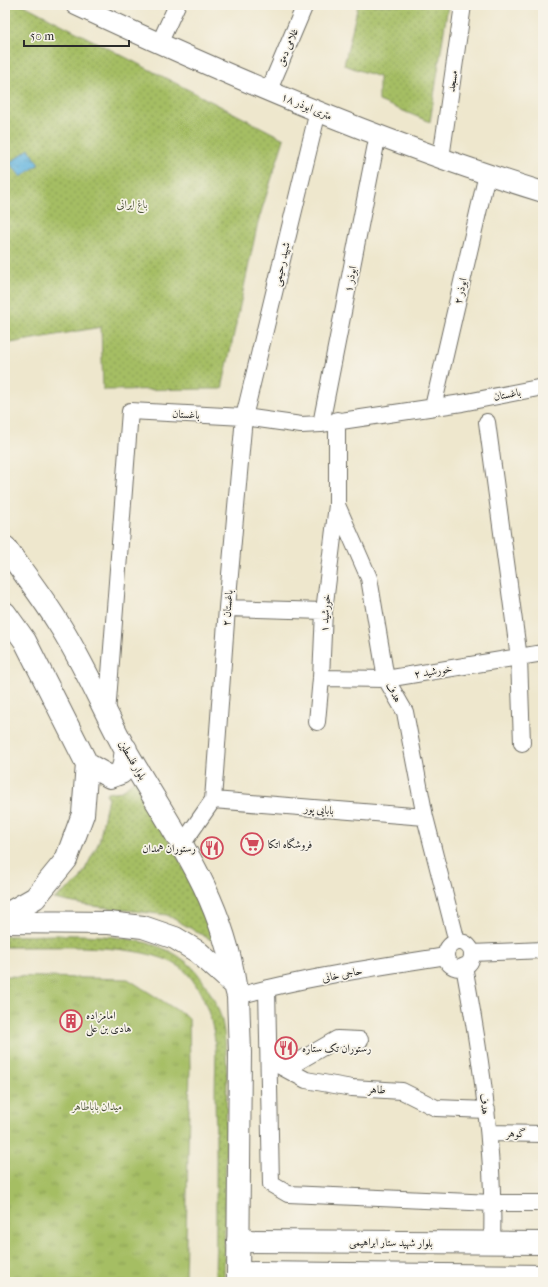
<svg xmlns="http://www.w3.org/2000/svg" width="548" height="1287" viewBox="0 0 548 1287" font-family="'IM FELL French Canon',Amiri,serif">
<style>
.grass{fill:url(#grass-dots);stroke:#687448}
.park{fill:url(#park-tufts);stroke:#687448}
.water{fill:url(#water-ripples);stroke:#487085}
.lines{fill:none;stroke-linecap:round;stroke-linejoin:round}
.minor-casing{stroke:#6f6d64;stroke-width:18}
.tertiary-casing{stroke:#6f6d64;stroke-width:22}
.secondary-casing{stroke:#6f6d64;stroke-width:24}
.primary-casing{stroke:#6f6d64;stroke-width:24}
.minor{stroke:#fff;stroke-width:16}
.tertiary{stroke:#fff;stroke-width:20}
.secondary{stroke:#fff;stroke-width:22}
.primary{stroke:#fff;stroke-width:22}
.labels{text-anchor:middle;stroke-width:3.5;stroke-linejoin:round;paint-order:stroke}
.street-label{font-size:11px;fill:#2b2b2b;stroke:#f7f3e8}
.park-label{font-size:11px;fill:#50573c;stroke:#f7f3e8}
.poi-label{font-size:11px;fill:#2b2b2b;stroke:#f7f3e8;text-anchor:start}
</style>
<defs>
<pattern id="grass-dots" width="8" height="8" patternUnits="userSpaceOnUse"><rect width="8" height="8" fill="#a5be64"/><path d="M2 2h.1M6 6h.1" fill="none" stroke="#879b53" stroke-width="1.8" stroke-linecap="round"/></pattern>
<pattern id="park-tufts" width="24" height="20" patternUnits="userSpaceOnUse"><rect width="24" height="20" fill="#a5be64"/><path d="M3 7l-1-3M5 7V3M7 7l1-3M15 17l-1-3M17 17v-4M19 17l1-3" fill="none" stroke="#879b53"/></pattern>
<pattern id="water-ripples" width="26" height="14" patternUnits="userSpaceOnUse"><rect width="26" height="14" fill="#64b5df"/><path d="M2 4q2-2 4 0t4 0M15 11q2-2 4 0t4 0" fill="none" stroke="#5393b5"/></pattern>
</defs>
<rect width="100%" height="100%" fill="#f7f3e8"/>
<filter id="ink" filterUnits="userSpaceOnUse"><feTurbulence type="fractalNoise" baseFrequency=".025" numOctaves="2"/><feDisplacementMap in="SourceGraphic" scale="8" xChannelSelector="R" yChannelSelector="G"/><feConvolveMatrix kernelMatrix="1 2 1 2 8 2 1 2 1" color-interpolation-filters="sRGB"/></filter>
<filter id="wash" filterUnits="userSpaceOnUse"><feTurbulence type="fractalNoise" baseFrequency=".012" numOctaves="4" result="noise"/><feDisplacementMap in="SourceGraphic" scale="16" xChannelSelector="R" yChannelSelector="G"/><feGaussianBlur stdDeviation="0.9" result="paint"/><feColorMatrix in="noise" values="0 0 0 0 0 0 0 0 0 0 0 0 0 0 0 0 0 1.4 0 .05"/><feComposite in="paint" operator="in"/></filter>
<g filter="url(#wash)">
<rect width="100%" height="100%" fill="#eee7cd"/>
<!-- grass -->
<path class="grass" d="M5,5H24L284,139L258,222L222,389L103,390L101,327L5,344Z
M358,5H448L430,122L379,101V77L344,65Z
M135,779L207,911L213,941L167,915L84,905L54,899L79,881L99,842L108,797L106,793L122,791Z
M5,936C56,936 144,927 185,961C195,968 202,979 208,989C213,997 218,1008 221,1017C226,1035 226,1055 227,1074L224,1282H215C216,1220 217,1159 215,1097C215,1077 217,1054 214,1034C210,1012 199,981 180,967C142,941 52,948 5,947Z"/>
<!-- park -->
<path class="park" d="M5,976L128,979L189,1018L190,1066L185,1282H5Z"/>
<!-- water -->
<path class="water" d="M29,149L39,164L21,177L10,163Z"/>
</g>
<g filter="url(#ink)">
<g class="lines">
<!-- minor casing -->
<g class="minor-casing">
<path id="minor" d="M159,44L177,5
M269,90L305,5
M441,158L463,5
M433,407L487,174
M337,420V505L369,578L386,679L405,712L425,817L457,942
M487,422L519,658L522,743
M321,424L378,134
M227,608L324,611
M321,678L386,679L543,653
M107,714L130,411L244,417L301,425L321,424L462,403L543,387
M317,722L321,678L324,611L337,505
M213,800L227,608L244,417L318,111
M213,800L425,817
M183,843L213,800
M446 955a13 13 0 1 1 26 0a13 13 0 1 1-26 0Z
M472,953L543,950
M464,966C481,1058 495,1150 492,1243
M267,988L271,1184L288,1194L493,1203H543
M238,996C306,977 377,967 446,956
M269,1060L306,1080L352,1088L402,1091L436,1108L487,1110
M287,1068L337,1039L360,1040
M489,1133L543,1134"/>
</g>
<!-- tertiary casing -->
<g class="tertiary-casing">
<path id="tertiary" d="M76,5C228,76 383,143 543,192"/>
</g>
<!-- secondary casing -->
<g class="secondary-casing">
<path id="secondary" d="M238,1241L543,1243
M238,1273L543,1276"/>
</g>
<!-- primary casing -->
<g class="primary-casing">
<path id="primary" d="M5,547C22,571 41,595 57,621C83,661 102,707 125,749C169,826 222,894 235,985
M5,613L25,641L87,764L83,814L66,860L35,898L5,915
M87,764L110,777L121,773L124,764L126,749
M5,922L109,923L143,927L175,938L198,952L235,985L238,996L240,1053L238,1282"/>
</g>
<!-- minor -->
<use href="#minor" class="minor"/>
<!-- tertiary -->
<use href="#tertiary" class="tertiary"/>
<!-- secondary -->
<use href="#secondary" class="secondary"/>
<!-- primary -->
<use href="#primary" class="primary"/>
</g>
</g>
<!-- icons -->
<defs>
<g id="supermarket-ring" transform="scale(1.15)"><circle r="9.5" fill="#f7f3e8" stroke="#d1495b" stroke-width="1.5"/><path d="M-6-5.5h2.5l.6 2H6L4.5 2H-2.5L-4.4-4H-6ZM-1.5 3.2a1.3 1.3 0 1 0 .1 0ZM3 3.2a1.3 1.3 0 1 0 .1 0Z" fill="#d1495b"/></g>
<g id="restaurant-ring" transform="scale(1.15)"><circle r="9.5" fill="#f7f3e8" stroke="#d1495b" stroke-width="1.5"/><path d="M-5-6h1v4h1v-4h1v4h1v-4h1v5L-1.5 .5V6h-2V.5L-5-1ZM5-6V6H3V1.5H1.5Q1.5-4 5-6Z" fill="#d1495b"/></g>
<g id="building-ring" transform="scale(1.15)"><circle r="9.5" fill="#f7f3e8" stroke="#d1495b" stroke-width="1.5"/><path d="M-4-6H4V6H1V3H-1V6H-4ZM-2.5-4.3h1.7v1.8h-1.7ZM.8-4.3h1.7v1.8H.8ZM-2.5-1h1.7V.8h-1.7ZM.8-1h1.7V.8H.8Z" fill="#d1495b"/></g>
</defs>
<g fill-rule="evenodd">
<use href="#supermarket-ring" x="252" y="844"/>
<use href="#restaurant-ring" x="212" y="848"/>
<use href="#building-ring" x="71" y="1021"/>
<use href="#restaurant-ring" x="286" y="1048"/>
</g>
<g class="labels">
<!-- street labels -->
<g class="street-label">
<text transform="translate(287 47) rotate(-67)" y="4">غلامی دمق</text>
<text transform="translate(452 81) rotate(-82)" y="4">مسجد</text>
<text transform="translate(307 106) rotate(23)" y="4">۱۸ متری ابوذر</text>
<text transform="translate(281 264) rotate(-77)" y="4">شهید رحیمی</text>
<text transform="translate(350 279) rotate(-79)" y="4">ابوذر ۱</text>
<text transform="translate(460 291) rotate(-77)" y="4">ابوذر ۲</text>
<text transform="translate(507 394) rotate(-11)" y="4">باغستان</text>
<text transform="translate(186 414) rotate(3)" y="4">باغستان</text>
<text transform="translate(227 608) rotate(-85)" y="4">باغستان ۲</text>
<text transform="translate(325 613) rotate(-86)" y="4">خورشید ۱</text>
<text transform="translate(433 671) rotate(-9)" y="4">خورشید ۲</text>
<text transform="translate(394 692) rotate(60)" y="4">هدف</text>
<text transform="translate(133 760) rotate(60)" y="4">بلوار فلسطین</text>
<text transform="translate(319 809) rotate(5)" y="4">بابایی پور</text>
<text transform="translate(342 974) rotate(-11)" y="4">حاجی خانی</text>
<text transform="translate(377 1089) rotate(3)" y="4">طاهر</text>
<text transform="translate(485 1104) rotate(83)" y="4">هدف</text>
<text transform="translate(516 1133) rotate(2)" y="4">گوهر</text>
<text transform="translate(391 1242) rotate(1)" y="4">بلوار شهید ستار ابراهیمی</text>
</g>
<!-- park labels -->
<g class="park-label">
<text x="132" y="208">باغ ایرانی</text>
<text x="97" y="1110">میدان باباطاهر</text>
</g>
<!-- poi labels -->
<g class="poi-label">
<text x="268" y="848">فروشگاه اتکا</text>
<text x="196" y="852" text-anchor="end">رستوران همدان</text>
<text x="86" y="1019">امامزاده<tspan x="86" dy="13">هادی بن علی</tspan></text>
<text x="302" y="1052">رستوران تک ستاره</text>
</g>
</g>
<!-- margin -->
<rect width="548" height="1287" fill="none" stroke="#f7f3e8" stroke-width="20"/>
<!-- scale -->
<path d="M24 40v6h105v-6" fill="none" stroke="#2b2b2b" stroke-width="2"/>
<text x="30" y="40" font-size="12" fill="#2b2b2b" stroke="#f7f3e8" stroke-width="3" paint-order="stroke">50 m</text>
</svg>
